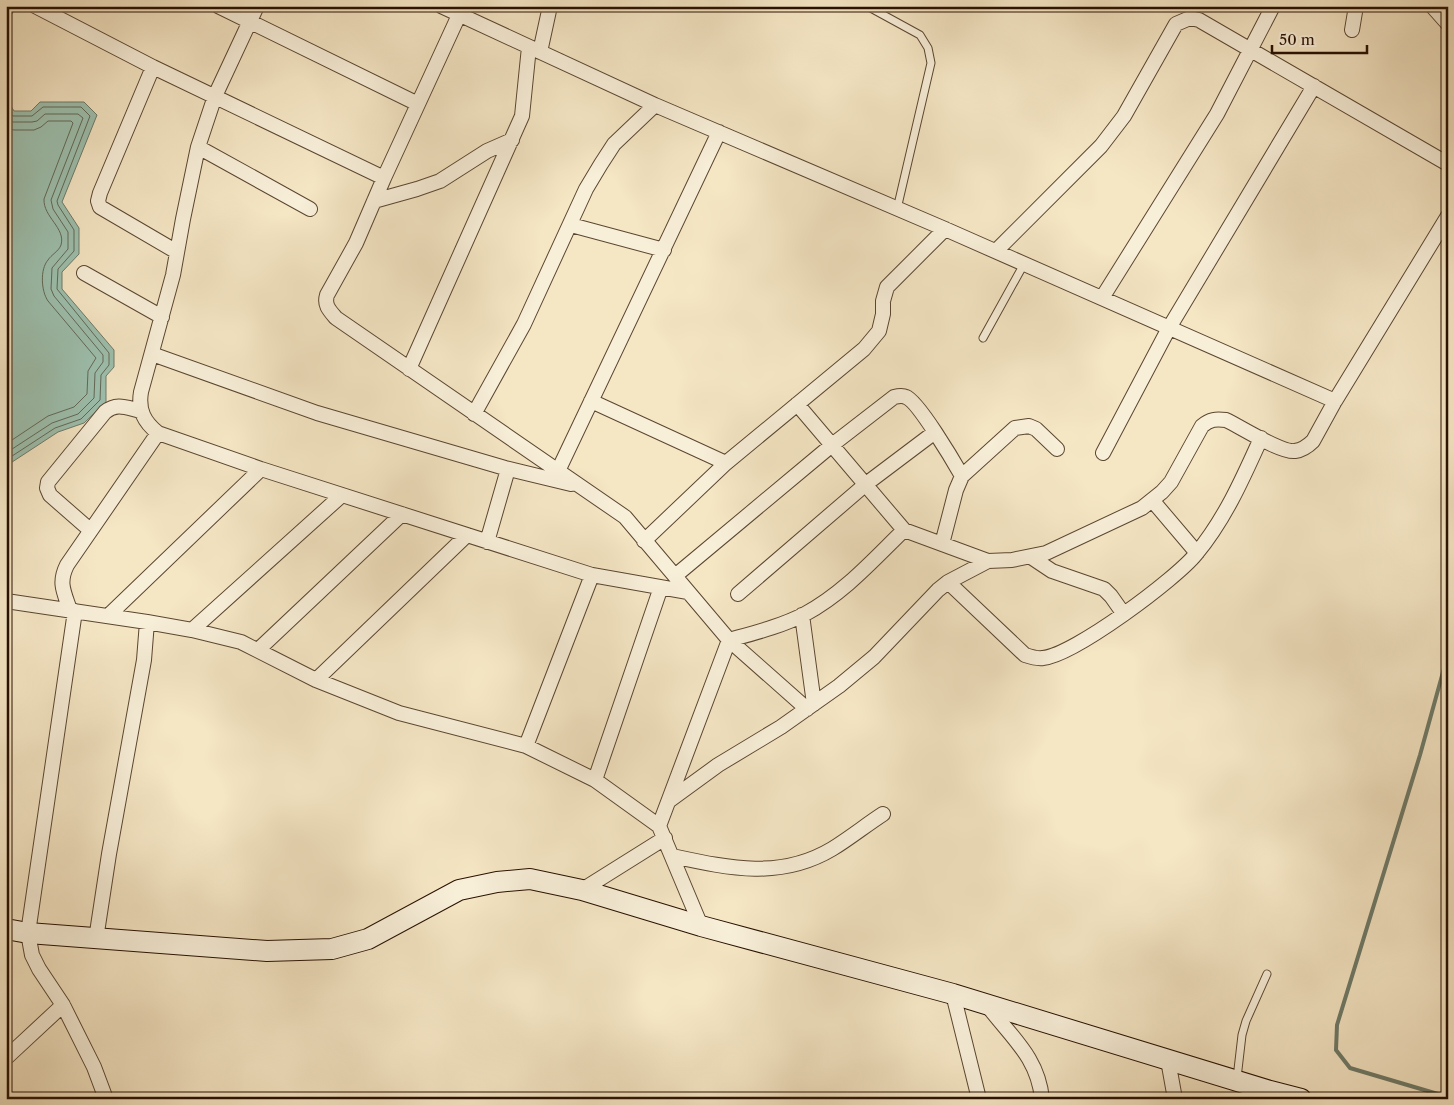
<svg xmlns="http://www.w3.org/2000/svg" width="1454" height="1105" viewBox="0 0 1454 1105" font-family="'Libre Caslon Text',serif">
<style>
.water{fill:#9dc0ae;stroke:#6e7a68}
.lines{fill:none;stroke-linecap:round;stroke-linejoin:round}
.shore{stroke:#626857;stroke-width:1}
.stream{stroke:#6e7a68;stroke-width:4}
.lane-casing{stroke:#5b4631;stroke-width:9}
.street-casing{stroke:#5b4631;stroke-width:16}
.secondary-casing{stroke:#281000;stroke-width:22}
.lane{stroke:#f8efd9;stroke-width:7}
.street{stroke:#f8efd9;stroke-width:14}
.secondary{stroke:#f8efd9;stroke-width:20}
</style>
<rect width="100%" height="100%" fill="#f5e6c4"/>
<filter id="stains"><feTurbulence type="fractalNoise" baseFrequency=".004" numOctaves="4"/><feColorMatrix values="0 0 0 0 .2 0 0 0 0 .09 0 0 0 0 .02 0 0 0 .5 -.17"/></filter>
<radialGradient id="worn" r=".72"><stop offset=".6" stop-color="#630" stop-opacity="0"/><stop offset="1" stop-color="#630" stop-opacity=".3"/></radialGradient>
<!-- water -->
<path class="water" d="M6,98L14,111H31L40,102H84L97,115L62,202L79,228V254L62,272V289L114,350V367L106,376V402L84,423L58,432L6,466Z"/>
<g class="lines">
<!-- shore -->
<path class="shore" d="M6,108L13,116H32L43,107H81L90,116L57,201L58,205L74,230V251L58,269L57,289L109,353V365L101,375L100,400L81,419L55,428L6,460
M6,119L13,122H32L37,121L45,114H78L83,118L51,200L53,209L68,232V249L52,268L51,289L54,296L103,355V362L95,373L94,398L78,414L52,423L6,453
M6,128L14,130H34L41,127L48,121H71L73,123L44,199C43,217 66,228 61,245C59,251 51,255 48,260C40,269 41,291 48,301L96,358L88,371L87,394L74,407L48,416L6,444"/>
<!-- stream -->
<path class="stream" d="M1448,654L1420,755L1337,1025L1336,1050L1350,1068L1448,1097"/>
<!-- lane casing -->
<g class="lane-casing">
<path id="lane" d="M867,6L920,35L928,48L931,63L897,209
M983,338L1024,264
M1237,1078L1242,1035L1246,1021L1267,974"/>
</g>
<!-- street casing -->
<g class="street-casing">
<path id="street" d="M35,6L153,67L384,178
M218,6L418,104
M257,6L215,96L198,147L310,209
M441,6L655,105L945,229L1335,401L1313,441C1308,446 1302,450 1295,451C1281,453 1241,427 1226,420C1216,419 1210,419 1202,426L1171,482L1162,492L1142,508L1046,553L1012,560L988,561L904,530C873,560 844,593 805,614C782,626 754,633 729,640L625,517L336,318C329,310 324,305 327,295L356,243L384,178L459,15
M1432,6L1448,24
M6,9L8,6
M1352,30L1356,6
M540,52L550,6
M153,67L100,193L98,201L100,207L177,252
M198,147L183,219L173,275L141,392C138,410 144,422 158,433L261,469L592,575L526,746
M374,201L417,189L440,181L487,151L512,140
M571,225L664,250
M996,251L1101,146L1124,116L1176,24L1190,18L1199,20L1448,164
M84,273L162,317
M1102,298L1217,114L1273,6
M152,354L317,413L505,468L571,484
M409,369L522,116L529,47
M591,401L726,463L644,541
M1335,401L1448,216
M797,404L904,530
M474,414L524,324L586,189L601,164L614,144L655,105
M1103,453L1169,328L1314,86
M726,463L864,349L879,331L883,314V301L887,287L945,229
M558,471L719,132
M1152,500L1197,553
M90,530L50,495L47,488L48,482L105,412C117,402 127,408 141,411
M487,542L508,469
M942,544L956,490L962,476L1015,428L1029,426L1036,429L1057,449
M1031,557L1052,571L1104,589L1111,596L1123,613
M592,575L688,592
M675,576L832,445L894,397C898,396 902,395 906,397C918,401 954,462 962,476
M948,582L1025,655C1031,657 1037,659 1043,658C1074,655 1176,579 1196,554C1225,519 1243,478 1261,438
M738,594L866,484L935,432
M6,601L147,622L192,630L241,642L316,680L399,713L526,746L595,780L659,826L729,640L807,709
M70,610C64,592 58,583 67,565L158,433
M75,611L28,933L32,955L39,969L63,1005L94,1067L106,1099
M109,615L261,469
M802,615L814,704
M192,630L342,495
M258,650L402,514
M316,680L467,535
M595,780L661,587
M670,800L718,765L781,727L839,686L874,657L938,590L948,582L988,561
M659,826L701,926
M672,856C728,868 780,880 832,849C850,838 866,825 883,814
M582,890L665,838
M96,939L109,854L144,660L147,622
M953,994L979,1099
M987,1005C1011,1037 1038,1057 1042,1099
M6,1058L63,1005
M1168,1060L1175,1099"/>
</g>
<!-- secondary casing -->
<g class="secondary-casing">
<path id="secondary" d="M6,929L28,933L267,951L332,949L368,939L459,890L497,882L530,879L582,890L701,926L953,994L1270,1091L1301,1099"/>
</g>
<!-- lane -->
<use href="#lane" class="lane"/>
<!-- street -->
<use href="#street" class="street"/>
<!-- secondary -->
<use href="#secondary" class="secondary"/>
</g>
<!-- margin -->
<rect width="1454" height="1105" fill="none" stroke="#f5e6c4" stroke-width="25"/>
<rect x="8" y="8" width="1439" height="1090" fill="none" stroke="#281000" stroke-width="2.5"/>
<rect x="12" y="12" width="1429" height="1080" fill="none" stroke="#281000"/>
<!-- scale -->
<path d="M1272 45v8h95v-8" fill="none" stroke="#281000" stroke-width="2.5"/>
<text x="1279" y="45" font-size="15" fill="#281000" stroke="#f8efd9" stroke-width="4" paint-order="stroke">50 m</text>
<rect width="100%" height="100%" filter="url(#stains)"/>
<rect width="100%" height="100%" fill="url(#worn)"/>
</svg>
